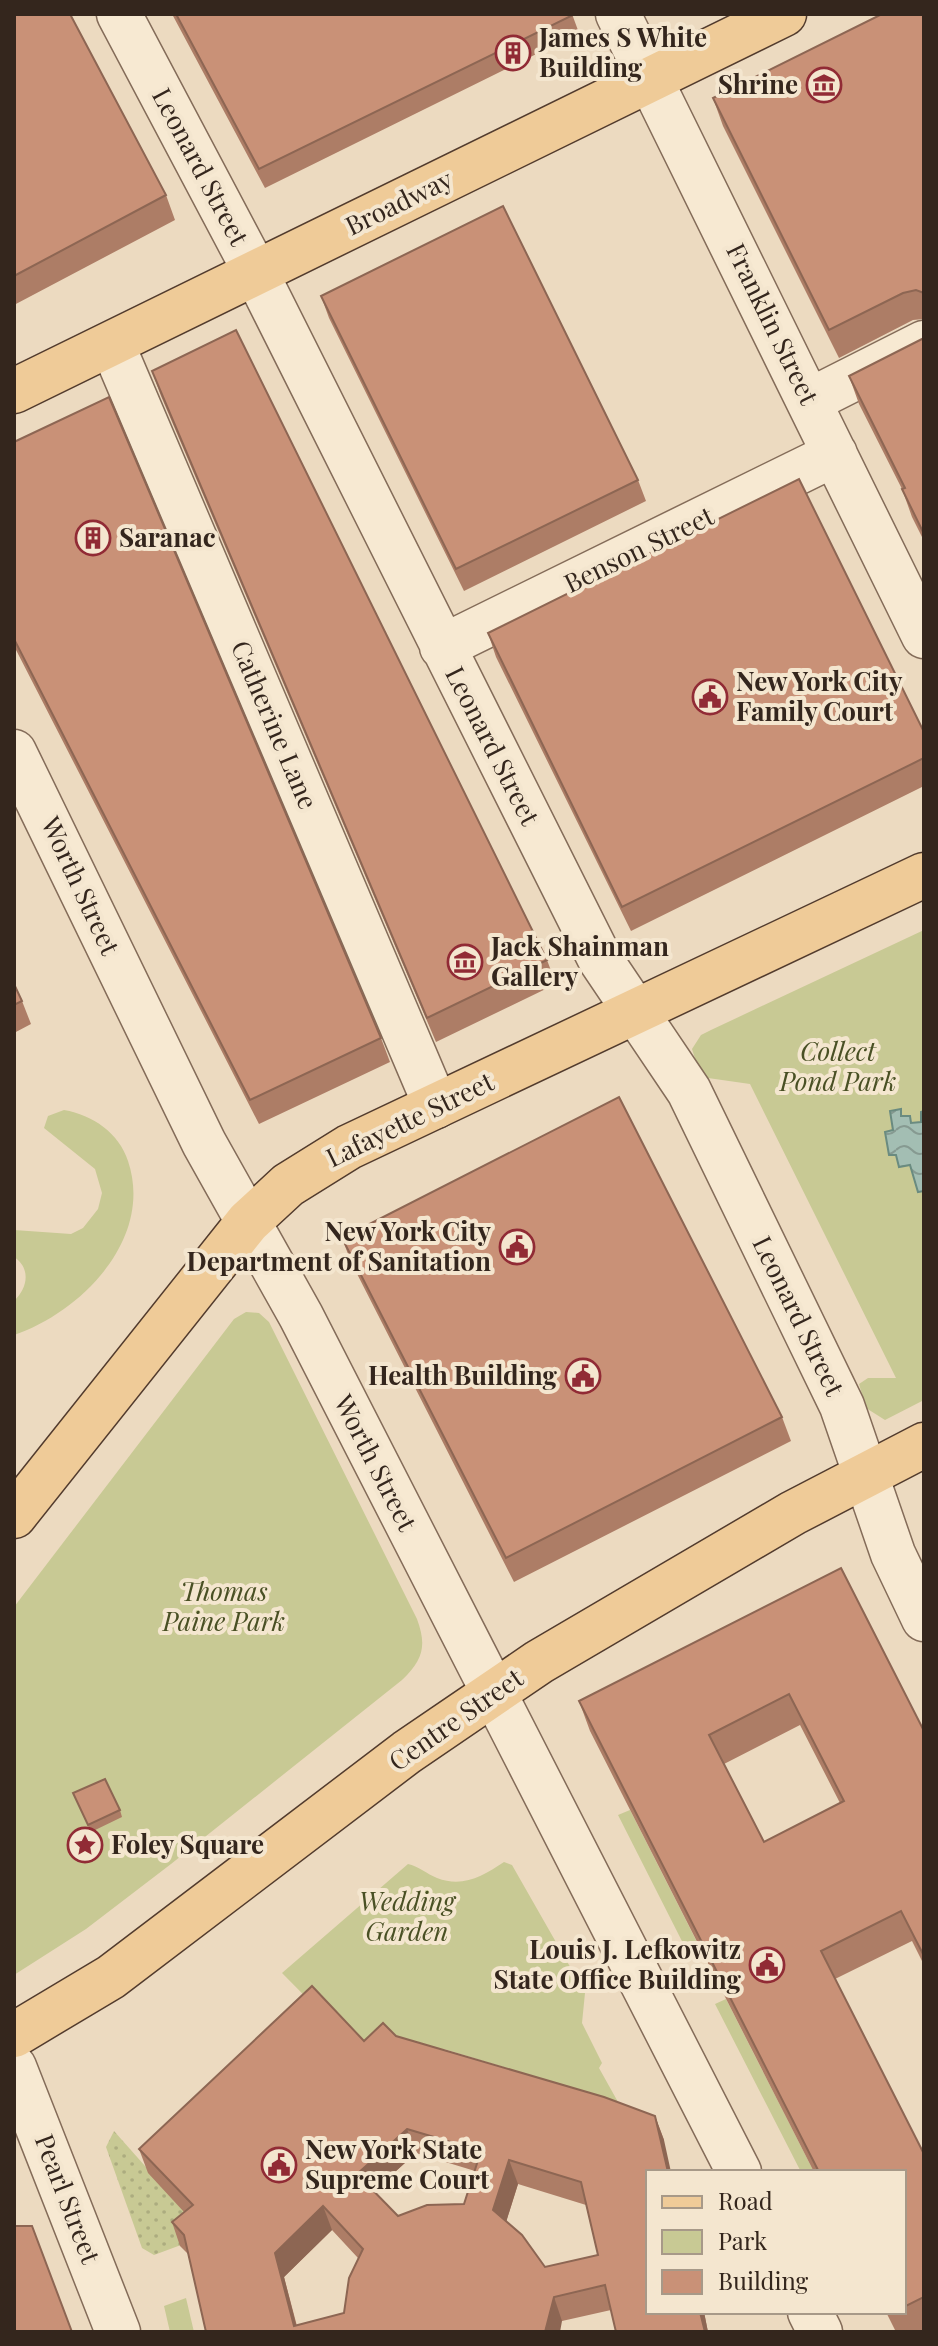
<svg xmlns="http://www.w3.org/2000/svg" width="938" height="2346" viewBox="0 0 938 2346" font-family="'Playfair Display',serif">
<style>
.grass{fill:url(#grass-dots)}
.green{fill:#c8c994}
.water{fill:url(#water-waves);stroke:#6a8b80;stroke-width:2}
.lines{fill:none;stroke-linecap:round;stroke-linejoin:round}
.minor-casing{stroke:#846c59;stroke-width:47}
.major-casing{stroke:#523b2d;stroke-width:47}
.minor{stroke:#f7e9d2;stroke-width:44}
.major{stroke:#efcb98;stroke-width:44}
.wall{fill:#ad7d66;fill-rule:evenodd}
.shaded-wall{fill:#8d6653}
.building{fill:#c99177;stroke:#8d6653;stroke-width:2;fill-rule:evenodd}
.labels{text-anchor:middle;stroke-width:8;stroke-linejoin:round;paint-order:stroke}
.poi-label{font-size:26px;font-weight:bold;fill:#34261d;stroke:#f4e6cf;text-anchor:start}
.street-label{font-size:26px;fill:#34261d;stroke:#f4e6cf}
.park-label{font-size:26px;font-style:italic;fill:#495024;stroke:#f4e6cf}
</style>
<defs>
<pattern id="grass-dots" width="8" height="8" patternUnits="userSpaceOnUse" patternTransform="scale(2)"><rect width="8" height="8" fill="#c8c994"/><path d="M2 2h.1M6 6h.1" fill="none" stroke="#acac7f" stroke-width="1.8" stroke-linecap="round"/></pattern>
<pattern id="water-waves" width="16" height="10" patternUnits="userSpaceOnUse" patternTransform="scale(2)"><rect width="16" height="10" fill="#a3beb3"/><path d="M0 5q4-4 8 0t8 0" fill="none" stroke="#869a91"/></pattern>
</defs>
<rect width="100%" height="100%" fill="#ecdac0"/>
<!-- grass -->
<path class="grass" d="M114,2131L200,2228L181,2245L154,2255L142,2248L106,2147Z"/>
<!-- green -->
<path class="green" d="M924,930V1400L885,1420L866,1408L859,1384L868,1378H896L750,1084L708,1078L697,1065L692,1049L701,1035L711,1030Z
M64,1110C93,1115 119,1133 128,1161C154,1238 82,1312 14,1335V1301C28,1288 31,1268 14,1257V1230L71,1234L83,1228L98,1209L102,1193L95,1169L44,1128L48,1116Z
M246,1312L259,1313L269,1322L417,1619C427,1646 423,1660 402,1680L171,1864L86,1929L14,1975V1607L234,1319Z
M630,1810L701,1950L689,1955L618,1815Z
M504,1862L512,1865L585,1993L582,2023L602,2063L599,2068L618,2102L444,2049L437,2069L373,2065L282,1973L408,1864C418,1866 427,1874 437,1878C463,1888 483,1876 504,1862Z
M726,1999L814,2172H801L715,2004Z
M186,2298L194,2332H170L164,2306Z"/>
<!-- water -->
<path class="water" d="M901,1109V1116H910L911,1123L921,1122V1112L924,1111V1191L918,1192L910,1165L899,1167L896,1155H889L885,1132L893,1130L890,1111Z"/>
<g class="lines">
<!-- minor casing -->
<g class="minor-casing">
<path id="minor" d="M119,14L256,273L600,959L689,1091L842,1406L893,1554L924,1619
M618,14L924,636
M112,344L436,1106
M809,401L924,343
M442,647L835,454
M14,752L204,1143L301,1316L739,2172
M14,2067L118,2332
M810,2312L820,2332"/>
</g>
<!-- major casing -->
<g class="major-casing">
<path id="major" d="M14,391L784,14
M14,1516L248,1222L288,1185L349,1147L924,875
M14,2035L111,1977L407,1752L539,1662L793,1513L924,1445"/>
</g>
<!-- minor -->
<use href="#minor" class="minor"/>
<!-- major -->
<use href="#major" class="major"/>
</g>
<!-- wall -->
<path class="wall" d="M14,14L166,195L175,220L14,305Z
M172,14H572L579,33L265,188Z
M924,14V319L913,320L839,358L723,126L713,98Z
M321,296L638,480L646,501L464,591L329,318Z
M924,338V541L912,517L902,489L859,404L849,376Z
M152,371L547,960L556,984L436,1042L161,396Z
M14,442L381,1038L390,1062L259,1124L14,646Z
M488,633L924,732V786L631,931L496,657Z
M14,984L22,1001L31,1024L14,1033Z
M342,1238L782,1417L791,1441L514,1582L351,1262Z
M841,1568L924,1731V1965L912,1941L835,1979L924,2154V2332H896L886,2312H904V2172H814L590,1731L579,1701ZM800,1725L840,1803L764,1842L724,1764Z
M73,1793L120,1810L122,1817L91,1832Z
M396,2036L655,2116L664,2140L648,2312H704L708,2332H616L611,2310L562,2321L206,2332L188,2254L180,2246L172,2222L184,2212L148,2173L139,2149L364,2041ZM416,2153L475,2171L464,2204L398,2216L374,2191ZM518,2184L586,2205L598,2255L545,2267L506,2222ZM332,2230L358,2258L344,2313L297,2326L284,2277Z"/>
<!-- shaded-wall -->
<path class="shaded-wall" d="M655,2116L664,2140L671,2172H668Z
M407,2129L416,2153L366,2198L357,2174Z
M509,2160L518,2184L502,2235L493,2210Z
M323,2206L332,2230L284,2277L298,2332H296L275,2253Z
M554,2297L562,2321L560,2332H545Z
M700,2312H704L708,2332H705Z"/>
<!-- building -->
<path class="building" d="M14,14H70L166,195L14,276Z
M176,14H572L573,15L259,169Z
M882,14H924V293L916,290L903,293L829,330L713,98Z
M503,206L638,480L456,569L321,296Z
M236,330L547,960L427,1018L152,371Z
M924,338V534L902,489L905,488L849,376Z
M109,397L381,1038L250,1100L14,639V442Z
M799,479L924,732V758L622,907L488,633Z
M14,984L22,1001L14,1005Z
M619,1097L782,1417L506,1558L342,1238Z
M841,1568L924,1731V1956L901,1911L821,1951L924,2154V2297L904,2307V2172H819L579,1701ZM789,1694L844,1801L764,1842L709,1735Z
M105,1779L120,1810L88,1825L73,1793Z
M312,1986L364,2041L383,2023L396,2036L604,2097L655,2116L668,2172H648V2312H700L705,2332H616L605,2285L554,2297L545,2332H206L184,2235L172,2222L193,2205L139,2149ZM407,2129L481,2151L464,2204L427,2205L398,2216L357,2174ZM509,2160L581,2182L598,2255L545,2267L522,2235L493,2210ZM323,2206L363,2249L349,2278L344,2313L294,2326L275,2253Z
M14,2226H32L72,2332H14Z"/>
<!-- icons -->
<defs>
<g id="building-ring" transform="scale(1.8)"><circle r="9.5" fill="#f4e6cf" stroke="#912b35" stroke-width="1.5"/><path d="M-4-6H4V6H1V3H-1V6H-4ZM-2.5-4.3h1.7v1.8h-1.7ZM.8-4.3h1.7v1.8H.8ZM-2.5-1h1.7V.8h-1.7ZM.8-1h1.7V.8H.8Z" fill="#912b35"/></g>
<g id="museum-ring" transform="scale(1.8)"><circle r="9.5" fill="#f4e6cf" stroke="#912b35" stroke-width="1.5"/><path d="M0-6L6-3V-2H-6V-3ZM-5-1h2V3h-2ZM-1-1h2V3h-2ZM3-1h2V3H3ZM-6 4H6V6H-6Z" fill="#912b35"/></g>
<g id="civic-ring" transform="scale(1.8)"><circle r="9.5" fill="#f4e6cf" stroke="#912b35" stroke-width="1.5"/><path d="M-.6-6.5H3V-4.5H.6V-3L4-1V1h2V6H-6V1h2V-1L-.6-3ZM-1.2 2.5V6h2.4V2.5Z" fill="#912b35"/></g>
<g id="sight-ring" transform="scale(1.8)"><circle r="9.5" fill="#f4e6cf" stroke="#912b35" stroke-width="1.5"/><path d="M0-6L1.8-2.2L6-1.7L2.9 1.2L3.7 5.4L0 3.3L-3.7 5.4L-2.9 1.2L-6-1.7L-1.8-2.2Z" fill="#912b35"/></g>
</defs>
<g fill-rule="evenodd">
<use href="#building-ring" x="513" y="53"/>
<use href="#museum-ring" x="824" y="85"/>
<use href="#building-ring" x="93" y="538"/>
<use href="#civic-ring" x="710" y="697"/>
<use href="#museum-ring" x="465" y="962"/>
<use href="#civic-ring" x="517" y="1247"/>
<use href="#civic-ring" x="583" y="1376"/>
<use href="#sight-ring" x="85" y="1845"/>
<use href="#civic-ring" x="767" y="1965"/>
<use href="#civic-ring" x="279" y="2165"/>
</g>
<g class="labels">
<!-- poi labels -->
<g class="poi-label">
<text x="539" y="47">James S White<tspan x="539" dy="30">Building</tspan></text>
<text x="798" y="94" text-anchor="end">Shrine</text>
<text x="119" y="547">Saranac</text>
<text x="736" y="691">New York City<tspan x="736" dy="30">Family Court</tspan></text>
<text x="491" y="956">Jack Shainman<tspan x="491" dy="30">Gallery</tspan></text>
<text x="491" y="1241" text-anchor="end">New York City<tspan x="491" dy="30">Department of Sanitation</tspan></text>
<text x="557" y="1385" text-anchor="end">Health Building</text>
<text x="111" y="1854">Foley Square</text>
<text x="741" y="1959" text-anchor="end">Louis J. Lefkowitz<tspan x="741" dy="30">State Office Building</tspan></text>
<text x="305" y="2159">New York State<tspan x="305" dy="30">Supreme Court</tspan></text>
</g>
<!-- street labels -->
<g class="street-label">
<text transform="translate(200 167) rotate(62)" y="9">Leonard Street</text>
<text transform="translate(399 203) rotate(-26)" y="9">Broadway</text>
<text transform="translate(772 324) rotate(64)" y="9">Franklin Street</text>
<text transform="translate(639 550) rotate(-26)" y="9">Benson Street</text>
<text transform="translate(274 725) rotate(67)" y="9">Catherine Lane</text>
<text transform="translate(492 746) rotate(63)" y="9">Leonard Street</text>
<text transform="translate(80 886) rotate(65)" y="9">Worth Street</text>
<text transform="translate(410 1120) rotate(-26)" y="9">Lafayette Street</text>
<text transform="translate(798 1316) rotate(64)" y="9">Leonard Street</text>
<text transform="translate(375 1463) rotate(63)" y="9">Worth Street</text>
<text transform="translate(456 1720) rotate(-35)" y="9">Centre Street</text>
<text transform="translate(67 2199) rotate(69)" y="9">Pearl Street</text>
</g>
<!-- park labels -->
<g class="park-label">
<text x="838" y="1061">Collect<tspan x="838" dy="30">Pond Park</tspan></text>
<text x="224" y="1601">Thomas<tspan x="224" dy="30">Paine Park</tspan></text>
<text x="407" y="1911">Wedding<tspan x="407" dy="30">Garden</tspan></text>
</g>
</g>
<!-- border -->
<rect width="938" height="2346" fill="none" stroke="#34261d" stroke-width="32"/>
<!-- legend -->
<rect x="646" y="2170" width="260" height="144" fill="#f4e6cf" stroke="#a79988" stroke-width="2"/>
<rect x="662" y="2196" width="40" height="12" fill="#efcb98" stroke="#a79988" stroke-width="2"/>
<text x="718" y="2210" font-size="24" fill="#34261d">Road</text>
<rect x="662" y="2230" width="40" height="24" fill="#c8c994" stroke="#a79988" stroke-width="2"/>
<text x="718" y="2250" font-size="24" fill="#34261d">Park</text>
<rect x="662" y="2270" width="40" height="24" fill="#c99177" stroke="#a79988" stroke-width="2"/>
<text x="718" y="2290" font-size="24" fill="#34261d">Building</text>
</svg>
